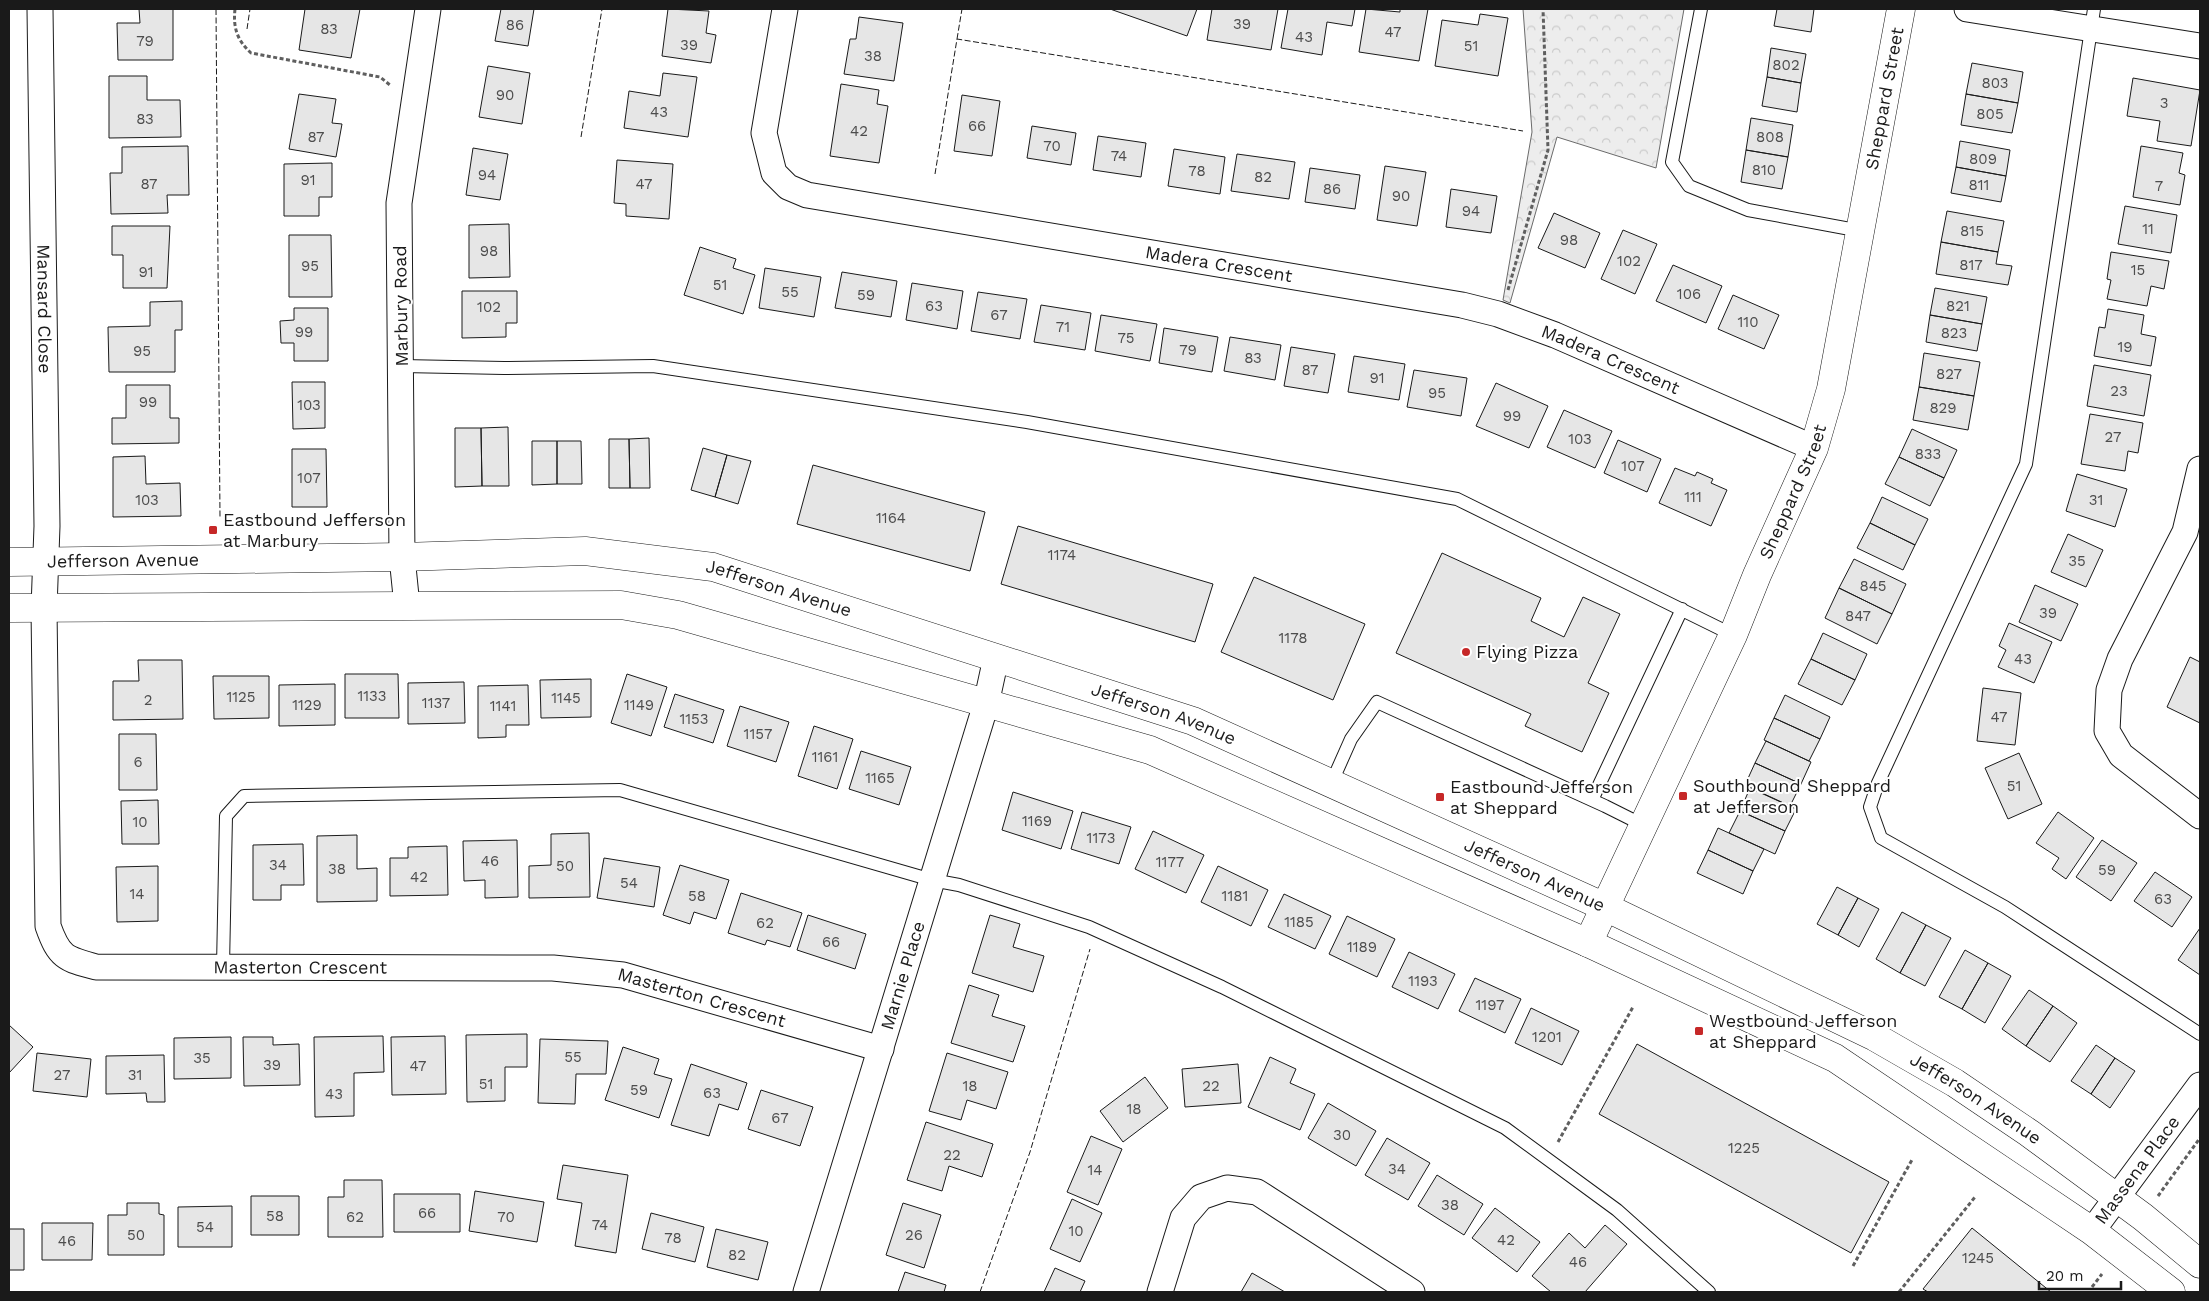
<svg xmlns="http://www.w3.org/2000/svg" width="2209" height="1301" viewBox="0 0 2209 1301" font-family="'Work Sans',sans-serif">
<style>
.park{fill:url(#park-crowns);stroke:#6a6a6a}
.building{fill:#e6e6e6;stroke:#1a1a1a}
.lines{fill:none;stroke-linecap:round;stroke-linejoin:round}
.lane-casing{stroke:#1a1a1a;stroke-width:14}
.street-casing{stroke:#1a1a1a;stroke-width:27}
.secondary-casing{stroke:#1a1a1a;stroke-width:29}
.path{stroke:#5f5f5f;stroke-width:3;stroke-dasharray:4 2.5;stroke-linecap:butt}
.lane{stroke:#fff;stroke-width:12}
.street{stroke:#fff;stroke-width:25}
.secondary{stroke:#fff;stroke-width:28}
.fence{stroke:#1a1a1a;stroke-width:1;stroke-dasharray:6 2.5;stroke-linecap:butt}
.poi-dot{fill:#c62828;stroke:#fff;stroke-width:2}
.labels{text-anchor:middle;stroke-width:4;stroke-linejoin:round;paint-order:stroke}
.number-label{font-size:15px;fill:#4d4d4d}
.street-label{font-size:18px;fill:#1a1a1a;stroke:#fff}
.poi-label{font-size:18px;fill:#1a1a1a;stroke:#fff;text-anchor:start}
</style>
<defs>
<pattern id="park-crowns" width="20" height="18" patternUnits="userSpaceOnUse" patternTransform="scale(1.25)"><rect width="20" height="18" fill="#ededed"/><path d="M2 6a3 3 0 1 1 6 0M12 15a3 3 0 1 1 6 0" fill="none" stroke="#cbcbcb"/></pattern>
</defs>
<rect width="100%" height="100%" fill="#fff"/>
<!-- park -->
<path class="park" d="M1523,9H1684L1656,168L1557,137L1510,303L1503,300L1532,132Z"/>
<!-- building -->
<path class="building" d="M139,9H173V60H118L117,23H140Z
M305,9H360L351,58L299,50Z
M501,9H534L528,46L495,41Z
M668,9L709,11L706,33L716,35L711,63L662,56Z
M1110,9H1197L1187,36Z
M1212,9H1278L1271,50L1207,40Z
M1288,9H1355L1352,26L1327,22L1322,55L1281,48Z
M1366,9L1400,12V9H1428L1419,61L1359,52Z
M1777,9H1814L1811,32L1774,26Z
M1480,14L1508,18L1498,76L1435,66L1442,20L1478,25Z
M859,17L903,23L894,81L844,74L850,39H856Z
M1771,48L1806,54L1801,83L1767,77Z
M1972,63L2023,72L2018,103L1966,94Z
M488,66L530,73L522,124L479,117Z
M663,73L697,77L688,137L624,128L629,91L660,96Z
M109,76H147V100H180L181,137L109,138Z
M1767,77L1801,83L1797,112L1762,106Z
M2133,78L2200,90L2191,146L2157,141L2160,121L2127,116Z
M841,84L879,90L877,104L888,106L879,163L830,156Z
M299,94L336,99L332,123L342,124L336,157L289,149Z
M1966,94L2018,103L2012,133L1961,125Z
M962,95L1000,101L992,156L954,151Z
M1751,118L1793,125L1788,157L1746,150Z
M1032,126L1076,133L1071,165L1027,158Z
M1098,136L1146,143L1141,177L1093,170Z
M1960,141L2010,150L2006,176L1956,167Z
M188,146L189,195H167L168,213L111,214L110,173H122V147Z
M2141,146L2183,153L2179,173L2185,175L2180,205L2133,197Z
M473,148L508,154L500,200L466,195Z
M1174,149L1225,157L1220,194L1168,186Z
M1746,150L1788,157L1782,189L1741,182Z
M1237,154L1295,162L1289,199L1231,191Z
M617,160L673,164L669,219L626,216V204L614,203Z
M332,163V197H319V216H284V164Z
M1385,166L1426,172L1417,226L1377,220Z
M1956,167L2006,176L2001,202L1951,193Z
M1310,168L1360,175L1355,209L1305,202Z
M1451,189L1497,196L1491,233L1446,227Z
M2125,206L2177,215L2171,253L2118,244Z
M1947,211L2004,221L1998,252L1941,242Z
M1554,213L1600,233L1585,268L1538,248Z
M509,224L510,277L469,278V225Z
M112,226H170L167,288H123V255H112Z
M1623,230L1657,244L1635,294L1601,279Z
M289,235H331L332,297H289Z
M1941,242L1998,252L1996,264L2012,266L2008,285L1936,274Z
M700,247L736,259L733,268L755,275L743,314L684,295Z
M2111,252L2169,261L2164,289L2151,286L2147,306L2107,299L2111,280L2107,279Z
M1673,265L1722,286L1706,323L1656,301Z
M765,268L821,277L814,317L759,308Z
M842,272L897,281L891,317L835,308Z
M912,283L963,291L957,329L906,320Z
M1935,288L1987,297L1982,324L1930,315Z
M462,291H517V323H506V337L462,338Z
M978,292L1027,299L1020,339L971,331Z
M1733,295L1779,315L1764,349L1718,329Z
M182,301V330H175V372H109L108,327L150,326V302Z
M1041,305L1091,313L1085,350L1034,342Z
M294,308H328V361H294V343H281L280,321L294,320Z
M2108,309L2144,315L2141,334L2156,337L2151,366L2094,356L2099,327L2105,328Z
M1101,315L1157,324L1150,361L1095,351Z
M1930,315L1982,324L1977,351L1926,342Z
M1164,328L1218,337L1212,372L1159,363Z
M1230,337L1281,345L1275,380L1224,371Z
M1291,347L1335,354L1328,393L1284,386Z
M1924,353L1980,362L1974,396L1919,387Z
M1354,356L1405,364L1399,400L1348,392Z
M2094,365L2151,375L2144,416L2087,406Z
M1414,370L1467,378L1461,416L1407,407Z
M292,382H325V428L293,429Z
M1496,383L1548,406L1529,448L1476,426Z
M126,385H170V418H179V443L112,444V418H126Z
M1919,387L1974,396L1968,430L1913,420Z
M1564,410L1612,431L1595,468L1547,447Z
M2090,414L2143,423L2138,453L2128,451L2125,471L2081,464Z
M508,427L509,486H482L481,428Z
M455,428H481L482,486L455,487Z
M1912,429L1957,450L1944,478L1899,457Z
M649,438L650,488H630L629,439Z
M609,439H629L630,488H609Z
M1618,440L1661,459L1647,492L1604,473Z
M532,441H557V484L532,485Z
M557,441H581L582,484H557Z
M703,448L727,455L715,497L691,490Z
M292,449H326L327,507H292Z
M727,455L751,461L738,504L715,497Z
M145,456L146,484L180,483L181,516L113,517V457Z
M1899,457L1944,478L1930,506L1885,484Z
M813,465L985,512L970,571L797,524Z
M1675,468L1695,476L1697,472L1713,479L1711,483L1727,490L1711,526L1659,503Z
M2077,474L2127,489L2115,527L2066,511Z
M1882,497L1928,519L1915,545L1870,523Z
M1870,523L1915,545L1903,570L1857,548Z
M1018,526L1213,584L1195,642L1001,584Z
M2068,534L2103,550L2086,587L2051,572Z
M1442,553L1541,598L1531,621L1564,637L1583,597L1620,614L1588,683L1609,693L1582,752L1525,726L1531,714L1396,653Z
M1854,559L1906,584L1892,614L1839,588Z
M1254,577L1365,624L1333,700L1221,652Z
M2035,585L2078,604L2061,641L2019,622Z
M1839,588L1892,614L1877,644L1825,618Z
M2009,623L2052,642L2034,683L1998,667L2006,650L1999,646Z
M1823,633L1867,654L1855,680L1811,659Z
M2190,657L2200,662V723L2167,707Z
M1811,659L1855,680L1842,705L1798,684Z
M138,660H182L183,719L113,720V681H139Z
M345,674H398L399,718H345Z
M627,674L667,687L651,736L611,723Z
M213,676H269V718L214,719Z
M591,679V717L541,718L540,680Z
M464,682L465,723L408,724V683Z
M335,684V725L279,726V685Z
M528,685L529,725H506V737L478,738V686Z
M1983,688L2021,693L2015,745L1977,741Z
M675,694L724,710L713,743L664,727Z
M1785,695L1830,717L1820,739L1774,718Z
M740,706L789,722L776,762L727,746Z
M1774,718L1820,739L1809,761L1764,740Z
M814,726L853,739L837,789L798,776Z
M119,734H156L157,790H119Z
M1766,741L1811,762L1801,784L1755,763Z
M861,751L911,767L899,805L849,789Z
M2019,753L2042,804L2008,819L1985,768Z
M1755,763L1801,784L1790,806L1745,785Z
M1750,788L1796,809L1785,831L1740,811Z
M1013,792L1073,811L1061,849L1002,830Z
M158,800L159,844H122L121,801Z
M1740,811L1785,831L1775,854L1729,833Z
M1082,812L1131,827L1119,864L1071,849Z
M2058,812L2094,838L2066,879L2052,869L2059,858L2036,843Z
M1718,828L1764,849L1753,871L1708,850Z
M1153,831L1204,855L1186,893L1135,869Z
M589,833L590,897L529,898V866L551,865V834Z
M357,835V869L377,868V901L317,902V836Z
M517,840L518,897L485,898V880L464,881L463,841Z
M2102,840L2137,863L2111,901L2076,877Z
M303,844L304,885H281V900H253V845Z
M447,846L448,895L390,896V858H408V847Z
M1708,850L1753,871L1743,894L1697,873Z
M604,858L660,867L654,907L597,898Z
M680,865L729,880L716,919L694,912L690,924L663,915Z
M158,866V921L117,922L116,867Z
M1218,866L1268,890L1251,926L1201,902Z
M2155,872L2192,897L2172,927L2134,901Z
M1837,887L1858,898L1838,935L1817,924Z
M741,893L802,913L790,947L767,940L765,945L728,933Z
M1284,894L1331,916L1315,949L1268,927Z
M1858,898L1879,909L1859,947L1838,935Z
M1902,912L1926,925L1900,973L1876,959Z
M808,915L866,934L855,969L797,950Z
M990,915L1020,924L1013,947L1044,956L1033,992L972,973Z
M1347,916L1395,939L1377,977L1329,954Z
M1926,925L1951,938L1925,986L1900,973Z
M2200,928V975L2178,960Z
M1965,950L1988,963L1962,1009L1939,997Z
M1409,952L1455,974L1438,1009L1392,987Z
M1988,963L2011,976L1985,1023L1962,1009Z
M1475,978L1521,999L1505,1033L1459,1011Z
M969,985L999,995L992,1016L1025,1026L1013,1062L951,1043Z
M2029,990L2053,1006L2026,1046L2002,1029Z
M2053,1006L2077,1023L2050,1062L2026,1046Z
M1531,1008L1579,1031L1562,1065L1515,1043Z
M9,1025L33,1047L9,1073Z
M527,1034V1067H505V1101L467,1102L466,1035Z
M383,1036L384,1072L354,1073V1116L315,1117L314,1037Z
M445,1036L446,1094L392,1095L391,1037Z
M231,1037V1078L174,1079V1038Z
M243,1037H273V1045L299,1044L300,1085L244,1086Z
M540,1039L608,1041L606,1074H576L575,1104L538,1103Z
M1637,1044L1889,1182L1851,1253L1599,1114Z
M2096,1045L2115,1058L2091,1094L2071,1081Z
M623,1047L659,1059L654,1074L672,1079L659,1118L605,1100Z
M37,1053L91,1059L87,1097L33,1091Z
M947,1053L1008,1072L996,1109L967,1100L961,1120L929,1111Z
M164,1055L165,1102H147L146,1093L106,1094V1056Z
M1270,1057L1296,1069L1290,1083L1315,1094L1300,1130L1248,1107Z
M2115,1058L2135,1071L2110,1108L2091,1094Z
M691,1064L747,1083L738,1110L719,1104L709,1136L671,1125Z
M1238,1064L1241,1103L1185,1107L1182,1069Z
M1145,1077L1168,1108L1123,1142L1100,1111Z
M761,1090L813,1107L800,1146L748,1129Z
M1328,1103L1376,1131L1356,1166L1308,1138Z
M926,1122L993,1144L982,1177L949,1166L942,1191L907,1180Z
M1091,1136L1122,1149L1098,1205L1067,1192Z
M1387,1138L1430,1163L1408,1200L1365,1175Z
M563,1165L628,1175L616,1253L575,1246L582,1203L557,1199Z
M1437,1175L1483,1204L1464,1235L1418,1206Z
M344,1180H382L383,1237H328V1197H344Z
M475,1191L544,1202L537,1242L469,1231Z
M394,1194H460V1232H394Z
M251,1196H299V1235H251Z
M1072,1199L1102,1213L1080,1262L1050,1249Z
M127,1203H159V1214L164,1215V1255H108V1215H127Z
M903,1203L941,1215L924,1268L886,1255Z
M232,1206V1247H178V1207Z
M1495,1208L1540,1242L1517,1272L1472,1238Z
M651,1213L704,1227L695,1262L642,1249Z
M42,1223H93L92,1260H42Z
M1605,1225L1627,1244L1585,1292H1551L1532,1276L1569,1233L1585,1248Z
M1972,1228L2051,1292H1928L1923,1289Z
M9,1229H24V1270H9Z
M716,1229L768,1242L758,1280L707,1267Z
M1055,1268L1085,1281L1080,1292H1044Z
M905,1272L946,1285L944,1292H898Z
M1252,1273L1285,1292H1241Z"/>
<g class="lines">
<!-- lane casing -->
<g class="lane-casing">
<path id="lane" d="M1701,9L1672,162L1689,186L1748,210L1861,231
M2094,9L2026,464L1878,783L1870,807L1881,838L2005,907L2200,1034
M402,366L504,368L653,366L1027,422L1457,499L1733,635
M1331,784L1351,739L1377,702L1605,806L1643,825
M1592,800L1682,609
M223,966L226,816L244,796L620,790L932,880L959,885L1089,927L1222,987L1505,1128L1617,1210L1709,1292"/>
</g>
<!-- street casing -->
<g class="street-casing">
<g id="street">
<path id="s1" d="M40,9L47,526L44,608L48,926C59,957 65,959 96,967L553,968L623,975L881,1049"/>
<path id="s2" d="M785,9L764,133L774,173L788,187L807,195L1462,305L1498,314L1555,335L1814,448"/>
<path d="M1967,9L2200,46"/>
<path d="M2200,469L2185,532L2120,659L2109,690L2107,731L2121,755L2200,816"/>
<path d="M407,606L402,557L399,203L428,9"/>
<path id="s3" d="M2092,1231L2200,1085"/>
<path id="s4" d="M806,1292L986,704L996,658"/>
<path d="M1160,1292L1183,1218L1201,1197L1227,1188L1257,1192L1412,1292"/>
</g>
</g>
<!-- secondary casing -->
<g class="secondary-casing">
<g id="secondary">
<path id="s5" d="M9,562L402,557L585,551L713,567L1193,721L1605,907L1875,1037L1955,1083L2029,1133L2143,1217L2200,1264"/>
<path d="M9,608L621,605L678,615L1150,750L1588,943L1835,1058L2092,1231L2171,1292"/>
<path id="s6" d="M1588,943L1733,635L1757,575L1814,448L1831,389L1901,9"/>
</g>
</g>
<!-- path -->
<path class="path" d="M235,9C233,28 237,40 251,53L380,77L390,85
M1508,290L1548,150L1543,9
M1558,1142L1633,1007
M2158,1196L2200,1138
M1853,1266L1913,1158
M2092,1287L2102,1274
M1899,1292L1975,1197"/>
<!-- lane -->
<use href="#lane" class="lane"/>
<!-- street -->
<use href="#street" class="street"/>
<!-- secondary -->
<use href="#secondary" class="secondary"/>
<!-- fence -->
<path class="fence" d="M216,9L220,517
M247,29L250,9
M957,39L962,9
M581,137L602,9
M935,174L957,39L1523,131
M980,1292L1030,1152L1090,949"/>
</g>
<!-- markers -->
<g class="poi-dot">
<rect x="208" y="525" width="10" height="10" rx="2.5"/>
<circle cx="1466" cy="652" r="5"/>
<rect x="1678" y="791" width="10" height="10" rx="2.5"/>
<rect x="1435" y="792" width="10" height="10" rx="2.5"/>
<rect x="1694" y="1026" width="10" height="10" rx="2.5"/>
</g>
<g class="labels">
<!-- number labels -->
<g class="number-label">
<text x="1242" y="29">39</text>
<text x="515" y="30">86</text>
<text x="329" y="34">83</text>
<text x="1393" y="37">47</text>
<text x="1304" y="42">43</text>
<text x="145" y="46">79</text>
<text x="689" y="50">39</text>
<text x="1471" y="51">51</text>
<text x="873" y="61">38</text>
<text x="1786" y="70">802</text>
<text x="1995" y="88">803</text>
<text x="505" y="100">90</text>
<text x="2164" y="108">3</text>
<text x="659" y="117">43</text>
<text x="1990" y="119">805</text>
<text x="145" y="124">83</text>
<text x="977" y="131">66</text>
<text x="859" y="136">42</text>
<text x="316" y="142">87</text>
<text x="1770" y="142">808</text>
<text x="1052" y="151">70</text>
<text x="1119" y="161">74</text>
<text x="1983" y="164">809</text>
<text x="1764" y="175">810</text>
<text x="1197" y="176">78</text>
<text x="487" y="180">94</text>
<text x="1263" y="182">82</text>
<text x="308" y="185">91</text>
<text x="149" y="189">87</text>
<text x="644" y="189">47</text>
<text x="1979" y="190">811</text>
<text x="2159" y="191">7</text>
<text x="1332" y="194">86</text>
<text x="1401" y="201">90</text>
<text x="1471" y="216">94</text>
<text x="2148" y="234">11</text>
<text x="1972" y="236">815</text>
<text x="1569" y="245">98</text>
<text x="489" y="256">98</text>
<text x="1629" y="266">102</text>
<text x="1971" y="270">817</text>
<text x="310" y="271">95</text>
<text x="2138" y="275">15</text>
<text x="146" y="277">91</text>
<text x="720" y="290">51</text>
<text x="790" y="297">55</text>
<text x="1689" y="299">106</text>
<text x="866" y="300">59</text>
<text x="934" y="311">63</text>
<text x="1958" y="311">821</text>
<text x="489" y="312">102</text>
<text x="999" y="320">67</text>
<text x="1748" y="327">110</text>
<text x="1063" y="332">71</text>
<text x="304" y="337">99</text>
<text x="1954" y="338">823</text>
<text x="1126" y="343">75</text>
<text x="2125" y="352">19</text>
<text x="1188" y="355">79</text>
<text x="142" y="356">95</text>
<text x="1253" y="363">83</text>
<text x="1310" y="375">87</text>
<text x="1949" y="379">827</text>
<text x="1377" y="383">91</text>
<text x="2119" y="396">23</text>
<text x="1437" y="398">95</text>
<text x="148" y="407">99</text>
<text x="309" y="410">103</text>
<text x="1943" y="413">829</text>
<text x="1512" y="421">99</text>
<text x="2113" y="442">27</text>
<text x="1580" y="444">103</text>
<text x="1928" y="459">833</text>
<text x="1633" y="471">107</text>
<text x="309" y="483">107</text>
<text x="1693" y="502">111</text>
<text x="147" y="505">103</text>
<text x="2096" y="505">31</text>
<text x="891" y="523">1164</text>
<text x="1062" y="560">1174</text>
<text x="2077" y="566">35</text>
<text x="1873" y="591">845</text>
<text x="2048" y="618">39</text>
<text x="1858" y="621">847</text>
<text x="1293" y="643">1178</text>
<text x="2023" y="664">43</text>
<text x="372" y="701">1133</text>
<text x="241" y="702">1125</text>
<text x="566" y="703">1145</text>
<text x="148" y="705">2</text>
<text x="436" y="708">1137</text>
<text x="307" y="710">1129</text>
<text x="639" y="710">1149</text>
<text x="503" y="711">1141</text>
<text x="1999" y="722">47</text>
<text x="694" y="724">1153</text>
<text x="758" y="739">1157</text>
<text x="825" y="762">1161</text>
<text x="138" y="767">6</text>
<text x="880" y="783">1165</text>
<text x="2014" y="791">51</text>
<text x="1037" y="826">1169</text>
<text x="140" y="827">10</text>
<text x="1101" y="843">1173</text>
<text x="490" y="866">46</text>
<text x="1170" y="867">1177</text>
<text x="278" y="870">34</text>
<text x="565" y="871">50</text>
<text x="337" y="874">38</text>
<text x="2107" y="875">59</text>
<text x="419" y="882">42</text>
<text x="629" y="888">54</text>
<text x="137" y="899">14</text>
<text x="697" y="901">58</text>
<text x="1235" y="901">1181</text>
<text x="2163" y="904">63</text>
<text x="1299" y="927">1185</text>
<text x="765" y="928">62</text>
<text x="831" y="947">66</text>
<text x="1362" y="952">1189</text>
<text x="1423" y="986">1193</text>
<text x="1490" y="1010">1197</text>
<text x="1547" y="1042">1201</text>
<text x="573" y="1062">55</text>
<text x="202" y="1063">35</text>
<text x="272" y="1070">39</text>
<text x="418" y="1071">47</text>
<text x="62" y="1080">27</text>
<text x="135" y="1080">31</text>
<text x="486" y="1089">51</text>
<text x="970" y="1091">18</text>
<text x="1211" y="1091">22</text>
<text x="639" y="1095">59</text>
<text x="712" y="1098">63</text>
<text x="334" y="1099">43</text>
<text x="1134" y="1114">18</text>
<text x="780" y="1123">67</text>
<text x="1342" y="1140">30</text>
<text x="1744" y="1153">1225</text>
<text x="952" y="1160">22</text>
<text x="1397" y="1174">34</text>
<text x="1095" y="1175">14</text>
<text x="1450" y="1210">38</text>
<text x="427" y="1218">66</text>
<text x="275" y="1221">58</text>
<text x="355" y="1222">62</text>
<text x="506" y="1222">70</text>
<text x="600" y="1230">74</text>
<text x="205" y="1232">54</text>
<text x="1076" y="1236">10</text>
<text x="136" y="1240">50</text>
<text x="914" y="1240">26</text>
<text x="673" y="1243">78</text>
<text x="1506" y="1245">42</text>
<text x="67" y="1246">46</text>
<text x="737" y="1260">82</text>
<text x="1978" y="1263">1245</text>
<text x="1578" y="1267">46</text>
</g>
<!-- street labels -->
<g class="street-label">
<text dy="6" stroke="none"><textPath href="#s6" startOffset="901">Sheppard Street</textPath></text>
<text dy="6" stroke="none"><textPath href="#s2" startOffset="625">Madera Crescent</textPath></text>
<text transform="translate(401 306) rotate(-91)" y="6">Marbury Road</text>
<text dy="6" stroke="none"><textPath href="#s1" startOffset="300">Mansard Close</textPath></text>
<text dy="6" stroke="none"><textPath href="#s2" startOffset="1030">Madera Crescent</textPath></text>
<text dy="6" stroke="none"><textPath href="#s6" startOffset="496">Sheppard Street</textPath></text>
<text dy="6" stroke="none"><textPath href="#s5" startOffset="114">Jefferson Avenue</textPath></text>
<text dy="6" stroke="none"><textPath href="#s5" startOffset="774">Jefferson Avenue</textPath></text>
<text dy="6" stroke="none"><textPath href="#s5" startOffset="1179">Jefferson Avenue</textPath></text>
<text dy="6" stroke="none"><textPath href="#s5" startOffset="1584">Jefferson Avenue</textPath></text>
<text dy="6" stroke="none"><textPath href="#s1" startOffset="1189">Masterton Crescent</textPath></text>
<text dy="6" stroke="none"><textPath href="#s4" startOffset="331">Marnie Place</textPath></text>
<text dy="6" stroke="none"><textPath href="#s1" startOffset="1594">Masterton Crescent</textPath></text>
<text dy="6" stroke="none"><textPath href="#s5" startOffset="2079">Jefferson Avenue</textPath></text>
<text dy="6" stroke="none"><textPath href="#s3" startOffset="76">Massena Place</textPath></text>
</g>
<!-- poi labels -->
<g class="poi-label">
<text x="223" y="526">Eastbound Jefferson<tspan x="223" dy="21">at Marbury</tspan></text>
<text x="1476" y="658">Flying Pizza</text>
<text x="1693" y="792">Southbound Sheppard<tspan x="1693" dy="21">at Jefferson</tspan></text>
<text x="1450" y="793">Eastbound Jefferson<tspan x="1450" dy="21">at Sheppard</tspan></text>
<text x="1709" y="1027">Westbound Jefferson<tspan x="1709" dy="21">at Sheppard</tspan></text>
</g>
</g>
<!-- border -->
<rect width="2209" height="1301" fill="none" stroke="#1a1a1a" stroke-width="20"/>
<!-- scale -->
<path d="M2039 1281v8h82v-8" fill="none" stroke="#1a1a1a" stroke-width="2.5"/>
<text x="2046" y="1281" font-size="15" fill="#1a1a1a" stroke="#ffffff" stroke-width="4" paint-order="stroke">20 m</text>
</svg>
